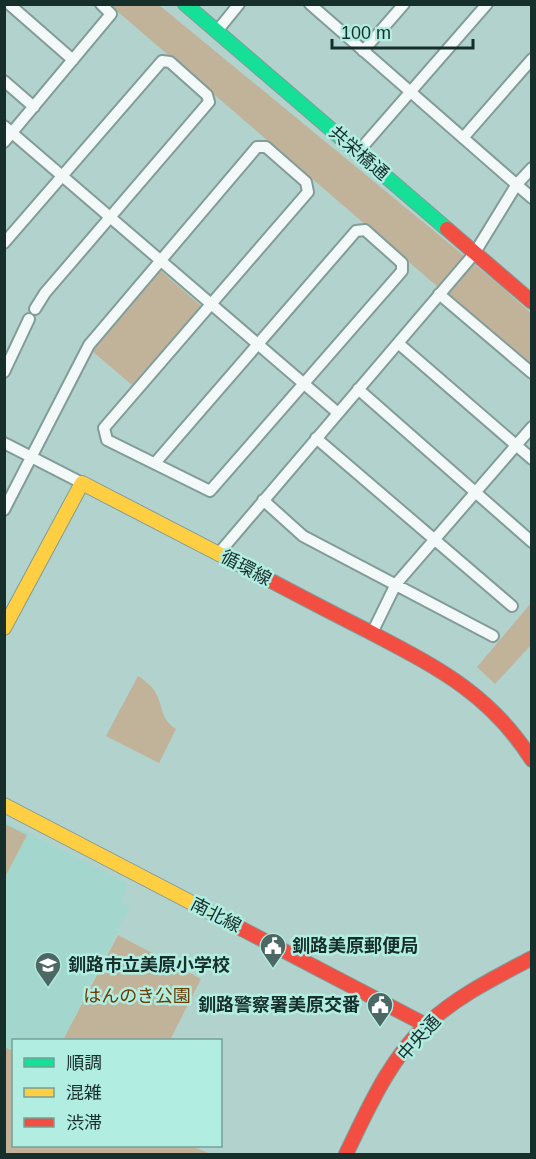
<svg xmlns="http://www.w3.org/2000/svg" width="536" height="1159" viewBox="0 0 536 1159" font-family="Arial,'Noto Sans JP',sans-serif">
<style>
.built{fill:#a3d7ce}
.green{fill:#c0b399}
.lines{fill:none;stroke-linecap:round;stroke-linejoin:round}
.street-casing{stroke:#829c98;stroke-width:14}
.fast-casing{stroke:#829c98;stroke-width:16}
.slow-casing{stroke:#829c98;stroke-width:16}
.jam-casing{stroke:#829c98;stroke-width:16}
.street{stroke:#f3f8f8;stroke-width:10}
.fast{stroke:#16e098;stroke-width:14}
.slow{stroke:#ffcf43;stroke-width:14}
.jam{stroke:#f24e42;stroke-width:14}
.labels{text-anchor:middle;stroke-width:5;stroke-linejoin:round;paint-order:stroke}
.street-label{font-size:18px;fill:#172f2b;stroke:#b2ede2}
.poi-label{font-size:18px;font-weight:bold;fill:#172f2b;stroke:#b2ede2;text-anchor:start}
.park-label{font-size:18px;fill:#6c3c01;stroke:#b2ede2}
</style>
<rect width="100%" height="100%" fill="#b2d2cd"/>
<!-- built -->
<path class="built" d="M4,820L127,883L122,902L130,906L63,1040H14L13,1051L4,1047Z"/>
<!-- green -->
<path class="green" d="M110,5H159L496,282L531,313V367Z
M161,271L201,306L132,385L92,351Z
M531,603V645L495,684L477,667Z
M138,676C170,696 153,714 176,729L159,763L106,736Z
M5,824L27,835L5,877Z
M118,935L201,979L170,1040H63Z
M4,1047L13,1051L14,1146H192L210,1154H5Z"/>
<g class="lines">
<!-- street casing -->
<g class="street-casing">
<path id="street" d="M9,4L73,60
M310,4L532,198
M217,31L239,4
M363,51L404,4
M4,81L34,107
M4,126L338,413
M463,138L532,59
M4,142L111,14L101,4
M358,152L487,4
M4,243L162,61L170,62L207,95L209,102L45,293L35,309
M439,294L532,373
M398,343L532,459
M4,372L29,319
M358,389L532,542
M316,438L512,606
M4,443L82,483
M263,500L303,536L493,636
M4,510L89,345L257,147H266L306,182L308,192L104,428L107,440L210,491L402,271V263L365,230L356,231L155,463
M219,553L474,254L517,184L532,168
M372,633L396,584L532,427"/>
</g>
<!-- fast casing -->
<g class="fast-casing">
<path id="fast" d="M185,4L447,229"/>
</g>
<!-- slow casing -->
<g class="slow-casing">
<path id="slow" d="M4,628L82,483L248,569
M4,805L221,918"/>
</g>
<!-- jam casing -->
<g class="jam-casing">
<path id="jam" d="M447,229L532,302
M248,569C287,589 326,610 366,630C434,666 489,692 532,760
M221,918L426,1025
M346,1154C368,1109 389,1060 426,1025C457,996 496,977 532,958"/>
</g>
<!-- street -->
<use href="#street" class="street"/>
<!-- fast -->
<use href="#fast" class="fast"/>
<!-- slow -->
<use href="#slow" class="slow"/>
<!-- jam -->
<use href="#jam" class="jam"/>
</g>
<!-- icons -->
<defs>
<g id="civic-pin" transform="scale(1.35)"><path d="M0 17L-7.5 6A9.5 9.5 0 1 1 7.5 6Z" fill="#4d6864" stroke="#b2ede2"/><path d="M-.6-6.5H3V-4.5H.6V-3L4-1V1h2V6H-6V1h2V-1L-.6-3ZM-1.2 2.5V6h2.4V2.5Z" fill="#fff"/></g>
<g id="school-pin" transform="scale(1.35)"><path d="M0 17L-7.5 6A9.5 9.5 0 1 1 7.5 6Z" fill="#4d6864" stroke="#b2ede2"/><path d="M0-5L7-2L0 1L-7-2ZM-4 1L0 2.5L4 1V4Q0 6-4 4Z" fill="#fff"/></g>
</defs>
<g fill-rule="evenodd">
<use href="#civic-pin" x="273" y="946"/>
<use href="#school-pin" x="48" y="965"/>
<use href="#civic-pin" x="380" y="1005"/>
</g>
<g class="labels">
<!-- street labels -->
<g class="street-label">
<text transform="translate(359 153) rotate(41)" y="6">共栄橋通</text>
<text transform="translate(246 568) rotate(28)" y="6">循環線</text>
<text transform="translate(216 915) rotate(27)" y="6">南北線</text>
<text transform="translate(419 1038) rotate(-48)" y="6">中央通</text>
</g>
<!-- poi labels -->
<g class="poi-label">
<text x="292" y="952">釧路美原郵便局</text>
<text x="68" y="971">釧路市立美原小学校</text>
<text x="360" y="1011" text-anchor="end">釧路警察署美原交番</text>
</g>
<!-- park labels -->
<g class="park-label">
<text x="137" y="1002">はんのき公園</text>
</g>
</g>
<!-- border -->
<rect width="536" height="1159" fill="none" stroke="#172f2b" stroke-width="12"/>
<!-- legend -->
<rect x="12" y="1039" width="210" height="108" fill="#b2ede2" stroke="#74a199" stroke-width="1.5"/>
<rect x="24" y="1058" width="30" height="9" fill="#16e098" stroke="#74a199" stroke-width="1.5"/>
<text x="66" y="1069" font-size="18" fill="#172f2b">順調</text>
<rect x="24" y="1088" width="30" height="9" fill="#ffcf43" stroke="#74a199" stroke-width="1.5"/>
<text x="66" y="1099" font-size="18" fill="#172f2b">混雑</text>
<rect x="24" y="1118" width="30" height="9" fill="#f24e42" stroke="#74a199" stroke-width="1.5"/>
<text x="66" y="1129" font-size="18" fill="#172f2b">渋滞</text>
<!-- scale -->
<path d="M332 39v9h141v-9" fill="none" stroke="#172f2b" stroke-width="3"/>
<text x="341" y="39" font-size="18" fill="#172f2b" stroke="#b2ede2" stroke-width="4.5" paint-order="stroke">100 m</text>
</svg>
